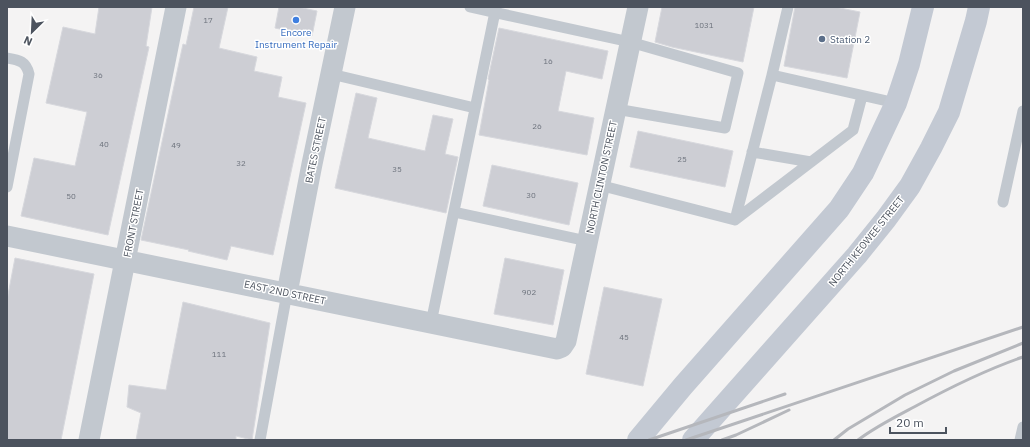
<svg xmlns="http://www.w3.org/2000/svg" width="1030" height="447" viewBox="0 0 1030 447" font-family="'IBM Plex Sans',sans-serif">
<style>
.building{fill:#cdced4;stroke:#d7d8dd}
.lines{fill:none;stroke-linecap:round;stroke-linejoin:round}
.service{stroke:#c2c8cf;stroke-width:11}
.minor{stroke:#c2c8cf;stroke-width:21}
.secondary{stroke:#c3c9d3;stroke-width:22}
.rail{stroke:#b5b7bc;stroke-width:3}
.shop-dot{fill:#3f7fe0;stroke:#fff;stroke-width:1.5}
.service-dot{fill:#5c6f8a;stroke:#fff;stroke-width:1.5}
.labels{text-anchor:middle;stroke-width:3;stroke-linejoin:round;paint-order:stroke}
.number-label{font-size:8px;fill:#6c727c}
.shop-label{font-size:10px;fill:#366cbe;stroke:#fff}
.service-label{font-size:10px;fill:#4e5e75;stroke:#fff;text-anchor:start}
.street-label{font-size:10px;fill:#4c535e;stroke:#fff}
</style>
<rect width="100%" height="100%" fill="#f4f3f3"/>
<!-- building -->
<path class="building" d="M99,7H152L146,46L149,47L108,235L21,216L34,158L75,166L87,112L46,103L63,27L95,34Z
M194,7H228L219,48L257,57L254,71L282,77L278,97L306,103L273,255L231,246L227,260L188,251L189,250L141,240L183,44L186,45Z
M279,7H298L317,11L312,36L275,28Z
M662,7H754L743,62L672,47L655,42Z
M795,7H835L860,12L847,78L784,66Z
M499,28L608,51L602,79L566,71L558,111L594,118L587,155L479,135L489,80L488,79Z
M356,93L377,98L368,138L425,151L433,115L453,119L445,154L458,157L446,213L335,188Z
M638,131L733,151L725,187L630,167Z
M492,165L578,183L569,225L483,206Z
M15,258L94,274L61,440H7V300Z
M505,258L564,270L553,325L494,314Z
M604,287L662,299L643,386L586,374Z
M183,302L270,323L252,440L236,436V440H136L141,413L127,407L129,385L166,390Z"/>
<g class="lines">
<!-- service -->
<path class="service" d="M470,7L630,42L738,73L725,128L616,109
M788,7L772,75L896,103
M7,58C19,60 26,61 29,74L7,187
M331,74L475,108
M752,152L811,162
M599,185L735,220
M1003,202L1023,111
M454,212L587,241
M735,220L853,130L862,96
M735,220L772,75
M431,323L496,7
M260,440L287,293
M1020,440L1023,427"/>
<!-- minor -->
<path class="minor" d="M7,236L557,349L562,347L566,341L638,7
M287,293L312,164L345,7
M89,440L176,7"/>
<!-- secondary -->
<path class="secondary" d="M638,440L683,386L839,209L863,173L896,103L909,64L923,7
M693,440L857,255L886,219L910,186L931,148L949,112L976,21L979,7"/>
<!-- rail -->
<path class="rail" d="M649,440L785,394
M686,440L1023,327
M722,440L736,435L789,410
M834,440L848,429L905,395L954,371L1023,343
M858,440C875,427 895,417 914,407C949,388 985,370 1023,357"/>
</g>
<!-- markers -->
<circle class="shop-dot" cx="296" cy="20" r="4"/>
<circle class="service-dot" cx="822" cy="39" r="4"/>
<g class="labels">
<!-- number labels -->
<g class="number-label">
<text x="208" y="23">17</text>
<text x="704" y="28">1031</text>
<text x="548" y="64">16</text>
<text x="98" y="78">36</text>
<text x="537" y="129">26</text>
<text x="104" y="147">40</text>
<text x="176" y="148">49</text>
<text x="682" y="162">25</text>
<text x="241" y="166">32</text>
<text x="397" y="172">35</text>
<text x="531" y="198">30</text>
<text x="71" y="199">50</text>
<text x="529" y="295">902</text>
<text x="624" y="340">45</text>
<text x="219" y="357">111</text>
</g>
<!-- shop labels -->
<g class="shop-label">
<text x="296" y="36">Encore<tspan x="296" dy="12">Instrument Repair</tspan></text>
</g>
<!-- service labels -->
<g class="service-label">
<text x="830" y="43">Station 2</text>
</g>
<!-- street labels -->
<g class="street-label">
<text transform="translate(315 150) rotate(-78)" y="4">BATES STREET</text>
<text transform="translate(601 177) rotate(-78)" y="4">NORTH CLINTON STREET</text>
<text transform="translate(133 223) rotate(-79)" y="4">FRONT STREET</text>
<text transform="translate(866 241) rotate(-51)" y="4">NORTH KEOWEE STREET</text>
<text transform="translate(285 292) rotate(12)" y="4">EAST 2ND STREET</text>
</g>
</g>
<!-- border -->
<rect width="1030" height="447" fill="none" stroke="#4c535e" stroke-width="16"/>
<!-- north arrow -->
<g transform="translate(32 32) rotate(204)" stroke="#ffffff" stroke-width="3" paint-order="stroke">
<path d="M0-3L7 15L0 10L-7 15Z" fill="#4c535e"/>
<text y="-6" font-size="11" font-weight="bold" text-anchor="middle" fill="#4c535e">N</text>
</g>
<!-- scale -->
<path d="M890 427v6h56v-6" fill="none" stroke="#4c535e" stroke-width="2"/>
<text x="896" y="427" font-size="12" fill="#4c535e" stroke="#ffffff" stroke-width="3" paint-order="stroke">20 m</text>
</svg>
